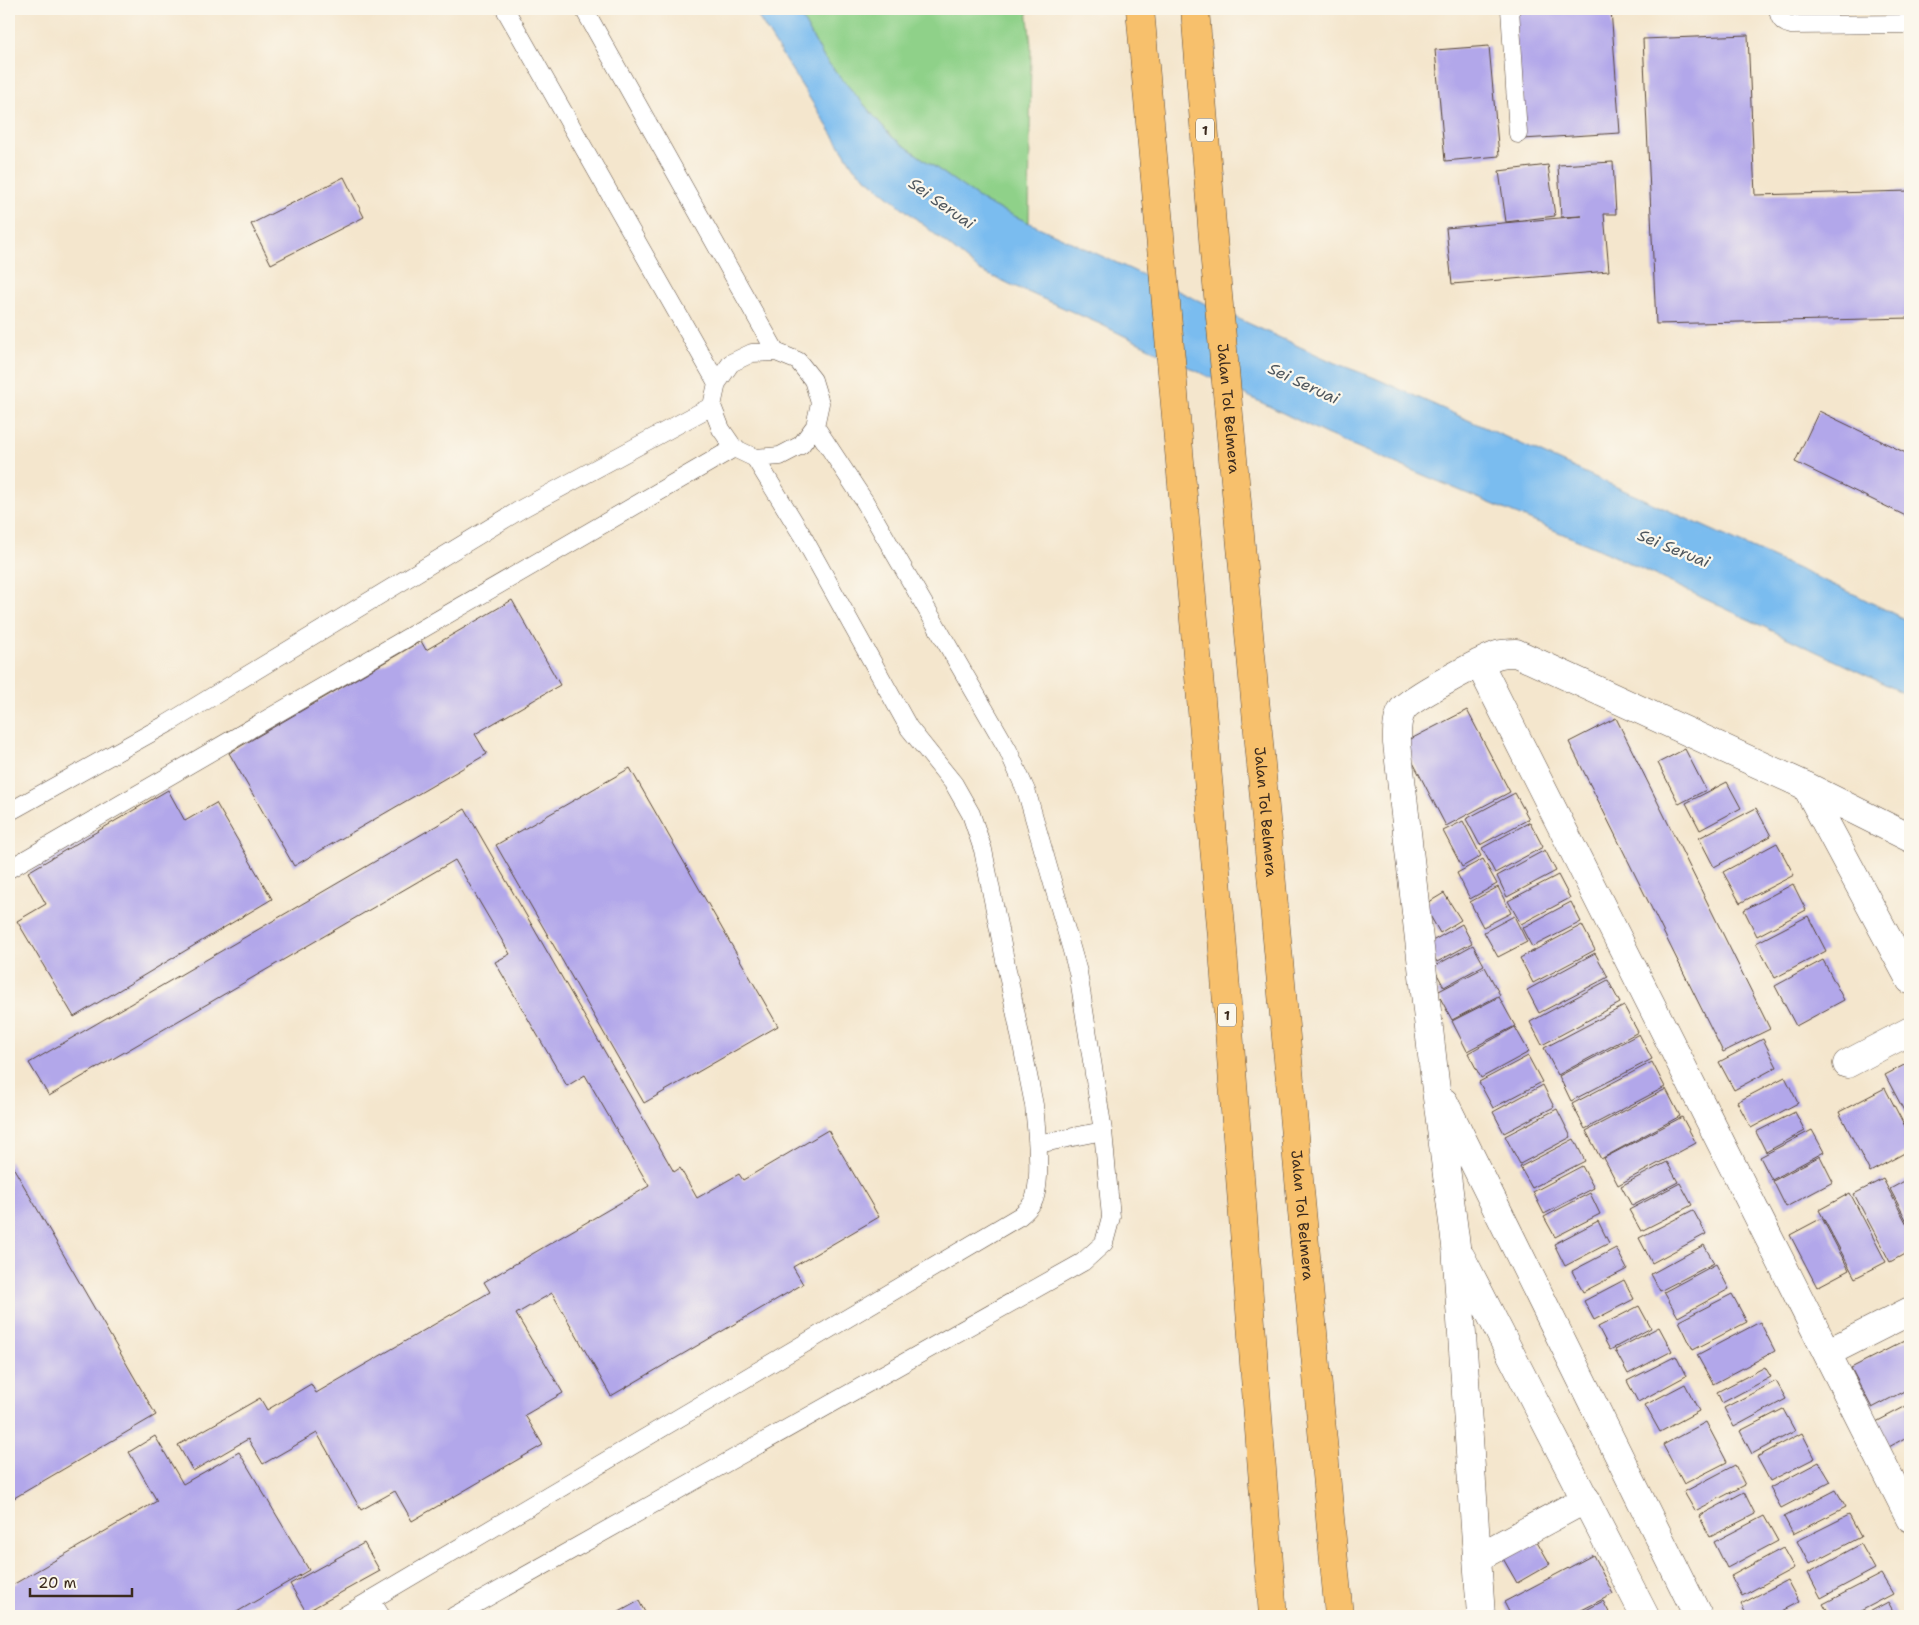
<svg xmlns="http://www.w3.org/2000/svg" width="1919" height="1625" viewBox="0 0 1919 1625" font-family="'Shantell Sans',sans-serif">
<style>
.green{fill:#8fd189;stroke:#657e54}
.water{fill:#7abcef;stroke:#5a7386}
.building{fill:#b2a7ea}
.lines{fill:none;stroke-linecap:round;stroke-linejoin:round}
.lane-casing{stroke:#574638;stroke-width:19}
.street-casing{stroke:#574638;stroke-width:29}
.highway-casing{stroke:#574638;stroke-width:29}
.lane{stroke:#fff;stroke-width:18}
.street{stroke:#fff;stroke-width:28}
.highway{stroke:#f7c06c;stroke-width:28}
.labels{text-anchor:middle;stroke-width:4.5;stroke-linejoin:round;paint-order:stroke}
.shield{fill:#fbf7ec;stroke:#75685c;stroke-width:1}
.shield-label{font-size:14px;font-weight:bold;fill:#3b2a1e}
.street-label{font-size:15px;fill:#3b2a1e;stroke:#fbf7ec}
.water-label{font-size:16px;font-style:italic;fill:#4e565d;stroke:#fbf7ec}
</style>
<rect width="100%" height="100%" fill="#fbf7ec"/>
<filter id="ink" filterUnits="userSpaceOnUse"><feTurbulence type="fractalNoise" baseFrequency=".02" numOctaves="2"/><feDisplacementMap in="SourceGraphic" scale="10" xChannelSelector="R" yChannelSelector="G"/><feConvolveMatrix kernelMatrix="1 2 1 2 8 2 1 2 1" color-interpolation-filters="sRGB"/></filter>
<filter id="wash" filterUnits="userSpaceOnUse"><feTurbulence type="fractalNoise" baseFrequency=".0096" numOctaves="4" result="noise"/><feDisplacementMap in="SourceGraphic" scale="20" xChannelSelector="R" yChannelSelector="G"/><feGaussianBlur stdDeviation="1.12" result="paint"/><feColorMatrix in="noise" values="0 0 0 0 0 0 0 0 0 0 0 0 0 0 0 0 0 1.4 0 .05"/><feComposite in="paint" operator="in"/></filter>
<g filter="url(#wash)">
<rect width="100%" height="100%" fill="#f4e6cd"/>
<!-- green -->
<path class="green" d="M797,9H1027L1031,45L1029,223L986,203L892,137L824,58Z"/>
<!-- water -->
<path class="water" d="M753,9H797L824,58L892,137L986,203L1335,363L1375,378L1858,596L1910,622V696L1608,553L1326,434L1100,324L980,271L854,168Z"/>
<g id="blocks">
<!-- building -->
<path class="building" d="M1514,9H1611L1620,133L1523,139Z
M1748,35L1755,195L1910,191V318L1656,324L1643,39Z
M1489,46L1499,156L1445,161L1435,50Z
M1613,162L1616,214H1604L1609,271L1452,284L1446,228L1582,216L1561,217L1558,165Z
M1548,165L1555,216L1506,222L1499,171Z
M344,177L364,217L271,264L251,224Z
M1819,411L1910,455V518L1795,462Z
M512,600L560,685L475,734L487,754L294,866L229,753L421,641L426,650Z
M1467,710L1510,792L1446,826L1403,743Z
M1616,718L1770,1029L1723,1052L1569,742Z
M1685,749L1706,790L1679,804L1658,763Z
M630,768L778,1026L644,1103L496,845Z
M1727,782L1741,808L1700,830L1686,803Z
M168,790L185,821L216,803L272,899L74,1017L17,921L46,904L28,872Z
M1515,793L1529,819L1480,845L1466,819Z
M1756,808L1771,836L1714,867L1699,838Z
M465,809L674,1172L680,1168L697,1198L739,1174L743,1180L828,1130L879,1217L793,1267L803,1284L611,1396L552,1293L516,1314L563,1393L525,1415L543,1445L412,1521L395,1491L361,1510L317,1433L263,1464L248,1439L193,1471L178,1445L260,1398L267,1410L311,1384L316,1393L490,1292L484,1282L649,1186L585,1075L567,1086L495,962L510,954L455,860L49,1096L29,1063Z
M1463,821L1481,856L1462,867L1443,831Z
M1530,822L1543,847L1495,873L1482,848Z
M1777,843L1794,875L1740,903L1723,872Z
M1545,850L1556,871L1507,897L1497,876Z
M1483,859L1497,884L1470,899L1457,873Z
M1558,875L1570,898L1521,924L1508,901Z
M1793,884L1806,910L1757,936L1744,910Z
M1498,887L1511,913L1483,927L1470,902Z
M1444,893L1461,920L1440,933L1424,905Z
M1571,902L1581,922L1532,947L1522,928Z
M1514,916L1527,942L1498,957L1484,932Z
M1808,916L1826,951L1775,978L1756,943Z
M1462,924L1472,943L1437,962L1427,944Z
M1582,925L1595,950L1533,983L1520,958Z
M1473,945L1484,965L1444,987L1433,967Z
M1595,953L1608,977L1539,1013L1527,990Z
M1823,960L1844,1000L1796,1026L1775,986Z
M1485,967L1500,995L1452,1020L1437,992Z
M1608,980L1620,1003L1542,1045L1530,1022Z
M1499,997L1515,1026L1467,1051L1452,1021Z
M1624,1006L1638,1032L1558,1075L1544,1048Z
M1515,1027L1529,1052L1481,1078L1468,1053Z
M1639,1034L1652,1059L1571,1101L1559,1076Z
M1763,1039L1777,1067L1734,1090L1719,1062Z
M1528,1056L1542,1082L1493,1108L1479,1082Z
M1652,1062L1665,1087L1585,1129L1572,1104Z
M1910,1062V1122L1885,1075Z
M1785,1077L1798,1103L1751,1128L1737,1102Z
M1543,1085L1554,1107L1504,1133L1493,1112Z
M1885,1088L1910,1136V1150L1870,1172L1839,1112Z
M1666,1089L1680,1116L1601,1159L1586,1131Z
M1557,1109L1571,1137L1520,1164L1505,1136Z
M1795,1112L1805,1131L1766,1152L1756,1132Z
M1682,1117L1696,1143L1618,1185L1604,1158Z
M1812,1130L1824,1152L1772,1180L1760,1157Z
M1574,1139L1585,1161L1532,1188L1520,1167Z
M1820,1156L1833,1182L1786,1207L1773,1181Z
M9,1160L156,1415L9,1501Z
M1667,1162L1678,1182L1632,1206L1621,1186Z
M1582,1166L1594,1188L1544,1214L1533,1192Z
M1910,1178V1227L1890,1189Z
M1883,1179L1910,1230V1251L1890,1262L1854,1194Z
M1680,1183L1692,1205L1641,1231L1629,1210Z
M1590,1193L1600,1214L1555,1237L1544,1217Z
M1850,1193L1886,1262L1855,1278L1819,1210Z
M1693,1210L1706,1234L1652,1263L1639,1238Z
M1822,1218L1849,1270L1817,1287L1790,1235Z
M1598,1221L1609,1243L1565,1266L1554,1244Z
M1704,1245L1714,1263L1660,1291L1651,1274Z
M1616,1248L1627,1269L1583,1292L1572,1271Z
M1716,1264L1729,1289L1678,1317L1664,1292Z
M1624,1280L1634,1299L1594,1320L1584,1301Z
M1732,1294L1747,1322L1693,1350L1679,1321Z
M1639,1306L1651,1328L1610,1350L1598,1327Z
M1760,1322L1775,1351L1713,1384L1697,1355Z
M1659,1327L1672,1351L1628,1374L1615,1350Z
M1910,1338V1388L1872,1408L1851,1368Z
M1676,1356L1686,1376L1638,1402L1627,1381Z
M1765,1367L1771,1377L1722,1403L1717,1392Z
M1776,1381L1786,1399L1734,1427L1724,1408Z
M1685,1384L1699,1411L1660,1432L1645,1405Z
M1910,1404V1435L1889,1447L1876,1422Z
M1783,1409L1795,1431L1752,1454L1740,1431Z
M1706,1422L1727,1462L1684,1484L1663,1445Z
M1802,1433L1815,1458L1770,1481L1757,1457Z
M155,1436L183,1484L239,1452L309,1570L230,1616H9V1587L157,1501L129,1452Z
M1819,1462L1831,1482L1781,1508L1770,1488Z
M1735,1465L1745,1485L1695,1511L1684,1492Z
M1836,1490L1846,1507L1793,1534L1784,1517Z
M1744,1492L1755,1514L1710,1537L1699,1516Z
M1849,1515L1861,1537L1809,1564L1797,1541Z
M1764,1516L1778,1541L1727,1568L1714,1542Z
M1534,1536L1550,1564L1517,1583L1501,1555Z
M364,1543L380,1571L306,1612L290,1584Z
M1861,1544L1875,1569L1821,1598L1808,1573Z
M1783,1548L1794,1568L1742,1596L1731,1576Z
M1593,1555L1613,1594L1570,1616H1511L1504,1602Z
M1881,1574L1893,1594L1851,1616H1830L1823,1604Z
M1787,1580L1799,1602L1772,1616H1747L1741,1604Z
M639,1601L647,1616H612Z
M1603,1601L1611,1616H1575Z
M1888,1602L1896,1616H1862Z
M1800,1611L1803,1616H1791Z"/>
</g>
</g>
<g filter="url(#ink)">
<use href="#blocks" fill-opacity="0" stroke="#574638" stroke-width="1"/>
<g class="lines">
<!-- lane casing -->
<g class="lane-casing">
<path id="lane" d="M505,9L717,383L712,406L721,429L734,448L755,458L780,456L801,445L815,426L820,403L813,380L798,361L776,352L752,353L731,363L717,383
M584,9L776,352
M1510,9L1518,134
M1778,9C1779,18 1782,23 1791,25L1910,24
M9,812L167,724L523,508L712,406
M9,869L734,448
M1038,1144L1103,1131
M371,1600L381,1616
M344,1616L1020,1216C1025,1212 1029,1208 1033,1202C1043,1181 1036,1128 1034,1105L983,850L971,814L954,784L909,728L802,535L755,458
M454,1616L1083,1262L1104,1243L1111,1217L1103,1131L1078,972L1027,793L1008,750L865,502L815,426"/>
</g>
<!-- street casing -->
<g class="street-casing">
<path id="street" d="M1479,663L1910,1518
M1806,786L1910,980
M1847,1064L1910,1031
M1444,1102L1698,1616
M1461,1257L1645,1616
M1827,1353L1910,1311
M1477,1558L1586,1499
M1481,1616L1456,1246L1435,1082L1397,743C1397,732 1396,719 1403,709C1411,698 1481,661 1497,655C1503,653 1509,653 1516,653L1806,786L1910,838"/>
</g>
<!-- highway casing -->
<g class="highway-casing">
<g id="highway">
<path d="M1140,9L1222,937L1273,1616"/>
<path id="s1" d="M1195,9L1214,251L1339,1616"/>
</g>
</g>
<!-- lane -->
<use href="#lane" class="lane"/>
<!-- street -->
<use href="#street" class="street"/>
<!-- highway -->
<use href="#highway" class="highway"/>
</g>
</g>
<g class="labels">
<!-- shield labels -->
<g class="shield">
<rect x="1196" y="118.5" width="18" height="23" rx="4"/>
<rect x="1218" y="1003.5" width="18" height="23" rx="4"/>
</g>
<g class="shield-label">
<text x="1205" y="135">1</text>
<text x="1227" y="1020">1</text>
</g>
<!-- street labels -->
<g class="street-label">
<text dy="5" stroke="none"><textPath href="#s1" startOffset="401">Jalan Tol Belmera</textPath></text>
<text dy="5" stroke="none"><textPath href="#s1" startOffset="806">Jalan Tol Belmera</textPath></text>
<text dy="5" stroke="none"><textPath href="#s1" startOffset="1211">Jalan Tol Belmera</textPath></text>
</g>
<!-- water labels -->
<g class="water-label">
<text transform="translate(942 203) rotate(35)" y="6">Sei Seruai</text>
<text transform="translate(1304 383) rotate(25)" y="6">Sei Seruai</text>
<text transform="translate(1674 548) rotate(22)" y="6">Sei Seruai</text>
</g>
</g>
<!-- margin -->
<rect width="1919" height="1625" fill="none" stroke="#fbf7ec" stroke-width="30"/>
<!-- scale -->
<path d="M30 1588v8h102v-8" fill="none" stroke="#3b2a1e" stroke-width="2.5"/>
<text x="38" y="1588" font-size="15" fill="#3b2a1e" stroke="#fbf7ec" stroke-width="4" paint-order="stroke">20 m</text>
</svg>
